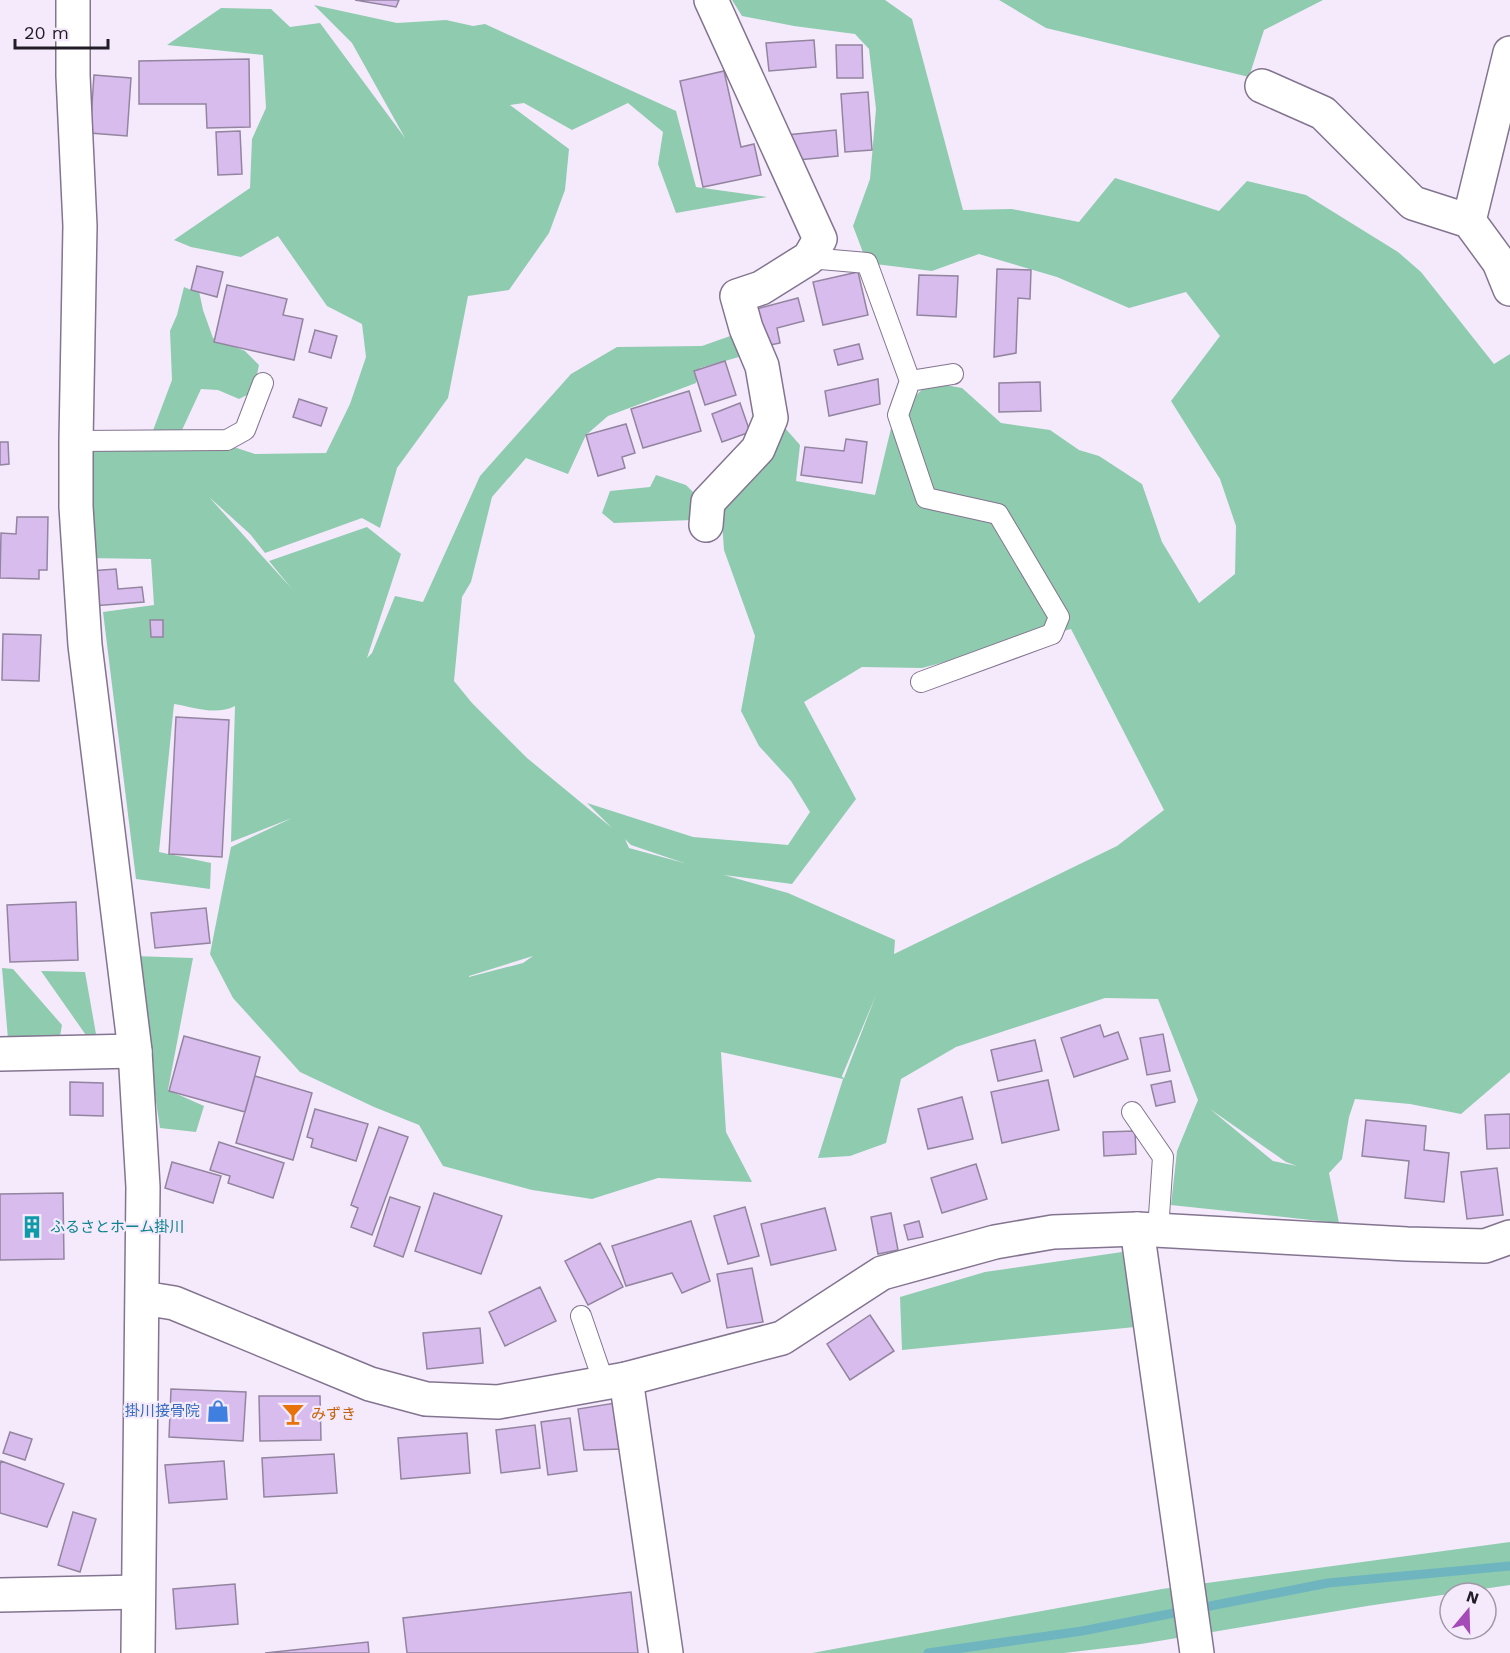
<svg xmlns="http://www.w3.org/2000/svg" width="1510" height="1653" viewBox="0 0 1510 1653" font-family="'Work Sans','Noto Sans JP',sans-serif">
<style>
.green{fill:#8fcbaf;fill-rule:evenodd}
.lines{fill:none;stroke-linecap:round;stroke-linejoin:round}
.stream{stroke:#6eb5c0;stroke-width:9}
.building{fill:#d8bced;stroke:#93849f;stroke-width:1.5}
.lane-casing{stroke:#83748f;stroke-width:22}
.street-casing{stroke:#83748f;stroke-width:36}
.secondary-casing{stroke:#83748f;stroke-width:36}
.lane{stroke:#fff;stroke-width:20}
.street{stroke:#fff;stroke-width:33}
.secondary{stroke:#fff;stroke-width:33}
.labels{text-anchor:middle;stroke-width:4.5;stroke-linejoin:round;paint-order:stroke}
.culture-label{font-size:15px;fill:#0d838f;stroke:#f4eafc;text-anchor:start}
.shop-label{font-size:15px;fill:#366cbe;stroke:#f4eafc;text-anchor:end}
.food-label{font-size:15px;fill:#c56008;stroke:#f4eafc;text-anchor:start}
</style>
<rect width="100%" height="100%" fill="#f4eafc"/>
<!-- green -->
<path class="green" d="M732,0H885L912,19L963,210L1012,209L1079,222L1115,178L1219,211L1247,181L1306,195L1398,252L1421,272L1494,364L1510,354V1072L1461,1114L1410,1104L1355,1099L1349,1117L1342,1159L1329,1173L1339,1223L1171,1205L1177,1151L1198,1100L1158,999L1105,998L956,1047L901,1079L886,1143L850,1156L818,1158L843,1079L721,1052L726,1132L752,1182L658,1178L592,1199L532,1190L443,1166L419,1125L374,1107L300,1072L233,998L210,954L231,847L292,818L231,842L235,706C216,716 193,707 174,704L159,852L211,863L210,889L136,879L103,612L154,605L151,559L85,558V441L146,449L172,380L170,331L177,315L184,287L191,290L199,291L203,310L213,338L245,351L259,365L256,379L249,394L239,399L218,390L201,389L182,430L255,454L326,453L350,404L366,357L362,324L327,306L278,236L241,257L191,247L174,240L250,188L252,139L266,108L263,55L167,45L221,8L271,9L290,27L320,23L405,138L352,43L314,5L397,23L446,20L473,26L485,24L676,111L696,187L767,197L676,213L658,164L663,132L628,103L572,130L524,103L510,105L569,149L565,190L549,233L509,290L468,296L448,398L397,468L380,528L362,518L265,553L250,534L209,497L292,589L269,561L367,527L401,554L367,658L372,653L395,596L423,602L480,476L571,374L617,347L702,346L733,335L746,355L700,368L696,383L608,416L586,435L568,474L526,458L492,497L471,582L462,597L454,681L472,703L527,758L612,828L587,803L693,837L788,845L810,812L791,781L759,746L741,711L755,636L724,550L721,508L785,428L800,445L796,481L875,495L893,420L929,382L962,388L1001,423L1050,430L1079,450L1099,456L1142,484L1162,542L1199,603L1235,574L1236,526L1220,479L1171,401L1220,336L1186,292L1129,308L1057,277L979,254L932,271L867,263L853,226L870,179L876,109L869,49L855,34L794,26L742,16ZM1071,629L1164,810L1117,846L894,954L895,940L788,893L724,875L792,884L856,799L804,702L862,667L922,668ZM625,839L631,845L684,863L629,848ZM533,956L523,963L469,977V976ZM876,995L844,1078H843L842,1076ZM1210,1109L1286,1162L1297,1166L1273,1161Z
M999,0H1323L1264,30L1249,77L1046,28Z
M656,475L686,485L702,501L692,520L614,523L602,513L610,491L650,487Z
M134,956L193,958L168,1090L204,1106L196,1132L160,1128Z
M2,968L13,969L62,1025L60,1036L8,1039Z
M41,971L85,972L96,1034L88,1038Z
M1122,1252L1135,1327L902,1350L900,1297L985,1272Z
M1510,1542V1585L1367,1606L1141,1644L1064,1653H812L1162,1589Z"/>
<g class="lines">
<!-- stream -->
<path class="stream" d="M928,1653L1082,1631L1328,1583L1510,1566"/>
</g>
<!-- building -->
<path class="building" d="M355,0H399L396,7Z
M814,40L816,67L769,71L766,43Z
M836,45H862L863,78H837Z
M249,59L250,127L207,128L206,104H139V61Z
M724,71L741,147L754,144L761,175L703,187L680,81Z
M94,75L131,78L127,136L90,133Z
M868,92L872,150L845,152L841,94Z
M836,130L838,156L788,161L786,135Z
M240,131L242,174L218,175L216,132Z
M197,266L223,272L217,297L191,290Z
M997,269L1031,270L1030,299L1018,298L1016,353L994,357Z
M858,272L868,315L823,325L813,282Z
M919,275L958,276L956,317L917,315Z
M227,285L287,299L283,315L303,319L294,360L214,342Z
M798,298L804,321L777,328L780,343L765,346L756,309Z
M315,330L337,336L331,358L309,352Z
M859,344L863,359L838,365L834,350Z
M725,361L736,395L705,405L694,371Z
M878,379L880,404L829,416L825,391Z
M1040,382L1041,411L999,412V383Z
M689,391L701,431L643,448L631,409Z
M299,399L327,408L321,426L293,417Z
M740,403L750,432L722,442L712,414Z
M626,424L635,453L622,457L625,468L598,476L586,435Z
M846,439L867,442L862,483L801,475L805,447L844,451Z
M0,442H8L9,464L0,465Z
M17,517H48L47,570H39V579L0,578L1,533L16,534Z
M116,569L118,589L142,587L144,602L92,606L89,571Z
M150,620H163V637H151Z
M3,634L41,635L39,681L2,680Z
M176,717L229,720L222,857L169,854Z
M76,902L78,960L10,962L7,905Z
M206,908L210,943L155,948L151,913Z
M1100,1025L1104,1037L1118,1032L1128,1059L1074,1077L1061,1038Z
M1163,1034L1170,1071L1147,1075L1140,1038Z
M184,1036L260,1057L245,1112L169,1091Z
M1035,1040L1042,1071L998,1081L991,1050Z
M255,1076L312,1093L293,1160L236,1143Z
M1048,1080L1059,1130L1002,1143L991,1092Z
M1171,1081L1175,1102L1156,1106L1151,1085Z
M70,1082L103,1083V1116L70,1115Z
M962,1097L973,1139L928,1149L918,1109Z
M315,1109L368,1124L356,1161L311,1147L313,1139L307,1137Z
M1510,1114V1148L1487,1149L1485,1115Z
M1366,1120L1426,1126L1424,1150L1449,1153L1444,1202L1405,1198L1409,1161L1362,1156Z
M379,1127L408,1137L372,1235L351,1227L358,1208L351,1205Z
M1135,1131L1136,1154L1104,1156L1103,1132Z
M219,1142L284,1163L273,1198L228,1183L230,1176L210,1170Z
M172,1162L221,1176L213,1203L165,1188Z
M976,1164L987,1199L942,1213L931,1178Z
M1497,1168L1503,1215L1467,1219L1461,1172Z
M63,1193L64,1259L0,1260V1194Z
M434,1193L502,1216L481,1274L415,1251Z
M390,1197L420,1207L403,1257L374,1246Z
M745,1207L759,1256L728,1264L714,1216Z
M825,1208L836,1250L771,1265L761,1224Z
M891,1213L898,1250L878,1254L871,1217Z
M691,1221L710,1281L682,1293L672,1273L626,1286L612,1246Z
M919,1221L923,1237L908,1240L904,1225Z
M600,1243L623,1287L588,1305L565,1261Z
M752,1268L763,1322L727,1328L717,1274Z
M540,1287L556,1321L505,1346L489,1312Z
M870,1315L894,1351L850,1380L827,1344Z
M480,1328L483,1363L427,1369L423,1333Z
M171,1389L246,1392L243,1441L169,1437Z
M259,1396H320L321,1440L260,1441Z
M615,1403L624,1449L584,1450L578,1409Z
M570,1418L577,1471L548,1475L541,1422Z
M535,1425L540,1468L501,1473L496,1430Z
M10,1432L32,1439L25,1460L3,1453Z
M467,1433L470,1473L401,1479L398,1438Z
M334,1454L337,1493L264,1497L262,1458Z
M1,1461L64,1484L47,1527L0,1513V1465Z
M224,1461L227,1499L169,1503L165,1465Z
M73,1512L96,1519L80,1572L58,1565Z
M235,1584L238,1624L176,1629L173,1589Z
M631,1592L638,1653H407L403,1618Z
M368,1642L369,1653H265Z"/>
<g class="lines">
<!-- lane casing -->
<g class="lane-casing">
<path id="lane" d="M809,258L867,263L910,381L898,415L926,498L998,514L1059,617L1052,634L921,682
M910,381L953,374
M76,441L227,440L245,430L263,383
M1132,1112L1163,1157L1158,1230
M581,1316L604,1383"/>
</g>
<!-- street casing -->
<g class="street-casing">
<path id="street" d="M1262,86L1323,113L1413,203L1469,221L1499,262L1510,289
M1469,221L1510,53
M706,525L708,502L758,449L771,418L762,366L746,328L737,296L761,288L809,258L820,239L711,0
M0,1054L135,1051
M1137,1229L1197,1653
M626,1379L666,1653
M0,1595L138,1592"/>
</g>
<!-- secondary casing -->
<g class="secondary-casing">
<path id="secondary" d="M73,0V76L80,226L76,441V507L85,645L135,1051L143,1187L138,1653
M143,1298L174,1303L370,1384L426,1399L498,1402L626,1379L782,1338L882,1273L995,1242L1053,1232L1137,1229L1407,1244L1485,1246L1510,1237"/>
</g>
<!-- lane -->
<use href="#lane" class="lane"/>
<!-- street -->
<use href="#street" class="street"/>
<!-- secondary -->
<use href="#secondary" class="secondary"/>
</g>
<!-- icons -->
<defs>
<g id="building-bare" transform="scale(1.8)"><path d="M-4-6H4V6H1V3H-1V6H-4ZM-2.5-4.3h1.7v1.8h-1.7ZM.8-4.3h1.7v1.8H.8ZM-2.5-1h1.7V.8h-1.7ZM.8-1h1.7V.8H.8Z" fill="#0f9aa8" stroke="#f4eafc" stroke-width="2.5" paint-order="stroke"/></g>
<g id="shop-bare" transform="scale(1.8)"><path d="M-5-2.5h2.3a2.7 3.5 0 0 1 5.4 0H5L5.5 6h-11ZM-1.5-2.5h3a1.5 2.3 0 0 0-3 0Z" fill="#3f7fe0" stroke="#f4eafc" stroke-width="2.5" paint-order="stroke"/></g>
<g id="bar-bare" transform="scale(1.8)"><path d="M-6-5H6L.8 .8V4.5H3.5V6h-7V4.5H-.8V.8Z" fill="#e8710a" stroke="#f4eafc" stroke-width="2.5" paint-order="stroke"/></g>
</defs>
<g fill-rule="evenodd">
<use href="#building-bare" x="32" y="1227"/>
<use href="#shop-bare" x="218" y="1411"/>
<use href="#bar-bare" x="293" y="1414"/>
</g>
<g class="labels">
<!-- culture labels -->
<g class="culture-label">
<text x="50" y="1232">ふるさとホーム掛川</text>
</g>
<!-- shop labels -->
<g class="shop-label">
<text x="200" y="1416">掛川接骨院</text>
</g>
<!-- food labels -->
<g class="food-label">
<text x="311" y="1419">みずき</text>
</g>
</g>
<!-- north arrow -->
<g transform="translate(1468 1611) rotate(19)"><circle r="28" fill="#f4eafc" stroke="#a098a6" stroke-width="1.5"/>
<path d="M0-4.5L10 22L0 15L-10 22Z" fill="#a54bb7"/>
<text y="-9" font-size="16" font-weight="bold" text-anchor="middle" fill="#221c26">N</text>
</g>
<!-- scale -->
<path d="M15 39v9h93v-9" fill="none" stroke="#221c26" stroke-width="3"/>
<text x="24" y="39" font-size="18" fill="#221c26" stroke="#f4eafc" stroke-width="4.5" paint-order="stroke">20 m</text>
</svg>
